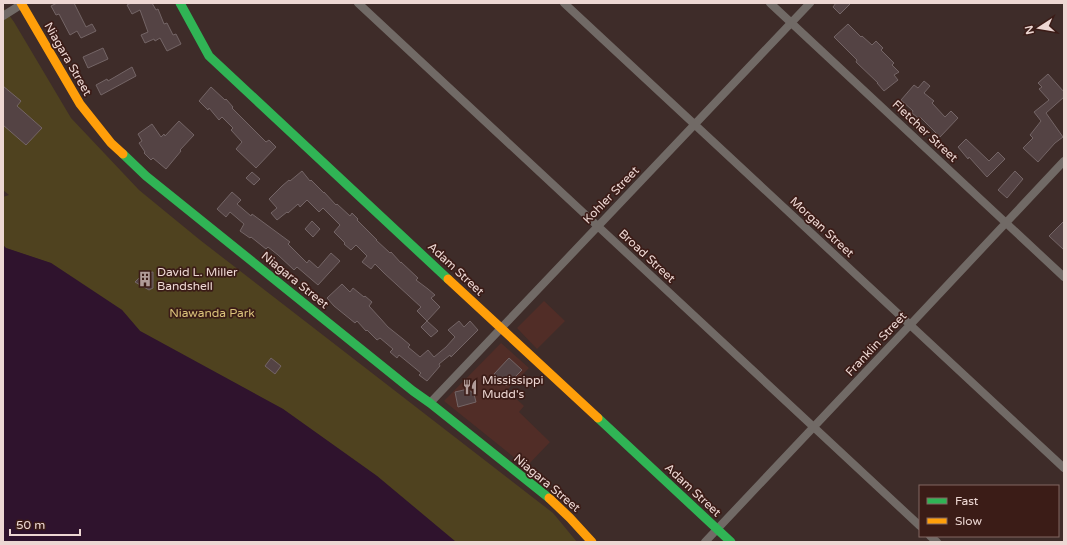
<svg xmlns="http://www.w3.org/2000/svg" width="1067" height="545" viewBox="0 0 1067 545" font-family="'Varela Round',sans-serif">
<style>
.built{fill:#512d27}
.green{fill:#4f421f}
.water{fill:#2f132d}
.building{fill:#544344;stroke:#746566}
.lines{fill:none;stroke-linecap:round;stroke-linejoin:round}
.street{stroke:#716a66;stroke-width:8}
.fast{stroke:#30b455;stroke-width:9}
.slow{stroke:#ff9f0a;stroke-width:9}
.labels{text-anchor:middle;stroke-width:3.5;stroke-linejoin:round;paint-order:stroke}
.street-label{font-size:12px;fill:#edd7d3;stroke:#3b1c17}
.poi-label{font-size:12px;fill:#edd7d3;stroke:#3b1c17;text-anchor:start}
.park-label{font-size:12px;fill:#d9c17a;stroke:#3b1c17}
</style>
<rect width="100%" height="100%" fill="#3e2c29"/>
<!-- built -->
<path class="built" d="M544,301L565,321L537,349L517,328Z
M501,343L529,368L507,390L524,406L519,412L550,442L526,467L444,401Z"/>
<!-- green -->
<path class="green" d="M3,7L14,22L71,118L139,190L200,240L553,513L577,542H456L377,476L283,409L140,331L122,310L51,263L6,248L3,245V197L9,195L3,190Z"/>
<!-- water -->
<path class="water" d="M3,245L6,248L51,263L122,310L140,331L283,409L377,476L456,542H3Z"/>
<!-- building -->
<path class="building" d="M57,3H74L86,27L92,24L96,31L81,38L77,31L70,35L59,14L56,15L51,6Z
M131,3H153H152L156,10L158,9L164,24L167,23L173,35L176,34L181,44L167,51L160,38L155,41L154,39L145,43L141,35L148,32L140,10L132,14L127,5Z
M836,3H851L840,14L833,7Z
M848,24L861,37L862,36L872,45L876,41L883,48L881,50L894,63L892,65L899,72L894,75L898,80L884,91L877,83H878L856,62L857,60L834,37Z
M103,48L108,59L88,68L83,57Z
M132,67L136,76L101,95L96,85L107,79L108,81Z
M1048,74L1064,92V97L1046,113L1063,137L1055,143L1038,162L1023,148L1033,138L1030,135L1041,121L1034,112L1049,100L1039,89L1042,87L1038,83Z
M924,81L930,86L924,93L934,101L932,103L945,117L951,111L958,118L940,137L920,117L918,118L912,113L913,111L901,100L914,85L918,88Z
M3,86L21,101L17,106L42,128L26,145L3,125Z
M211,87L225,100L226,99L233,107L232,108L266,142L269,140L276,147L256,168L236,149L242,142L231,130L233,128L222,117L219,120L209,108L208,110L199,101Z
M179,121L194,135L180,150L181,151L166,169L153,158L151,160L144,153L145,152L139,143L142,141L138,134L152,124L161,137L164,134L165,136Z
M966,139L989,161L998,152L1005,159L987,177L969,157L968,159L958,147Z
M302,171L310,181L311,180L324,193V192L336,205L337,204L350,216L352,213L358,219L357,220L377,240H376L390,253L391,252L401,263V262L418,278L416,280L428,289L435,295L431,298L440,307L427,321L417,311L421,307L384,273L375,264L371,269L362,262L367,256L356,245L351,250L344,244L345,243L334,232L340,225L323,208L319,212L307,200L300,207L298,204L288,213L287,212L277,220L271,213L277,208L269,199L282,186L289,180L290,181Z
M1015,171L1023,179L1007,198L998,190Z
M252,172L260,179L254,185L246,178Z
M232,192L241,200L237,204L251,216L252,214L290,242L288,244L307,263L309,260L318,268L331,253L340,261L318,285L297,267L294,270L278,255L268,247L266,249L251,237L250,238L240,231L244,224L230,212L226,217L217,209Z
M312,221L320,229L313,237L305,229Z
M1064,221V250L1049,236Z
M153,272V288L149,290L135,282L140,277L146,273Z
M342,284L350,292L353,288L364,297L365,296L372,302L369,306L380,318L388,327L403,339L410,345L408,347L420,357L428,350L434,357L446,347L455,337L448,330L459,321L464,327L470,321L478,330L451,357L450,355L439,364L440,366L427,381L419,375L421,373L399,355L397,358L390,352L393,349L380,338L377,340L367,330L366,331L357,321L355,323L334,306L327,298Z
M427,321L438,331L431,337L421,327Z
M271,358L281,366L275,374L265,366Z
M509,358L522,370L506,386L494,374Z
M468,389L474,394L476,402L458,407L455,392Z"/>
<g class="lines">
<!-- street -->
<path class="street" d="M358,3L920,526
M564,3L1064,468
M770,3L1064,277
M3,16L22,4
M430,403L810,3
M930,536L937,542
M705,542L910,325L1064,161"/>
<!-- fast -->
<path class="fast" d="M180,3L209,56L448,279
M123,154L146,176L413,391L430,403L549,498
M598,418L731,542"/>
<!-- slow -->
<path class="slow" d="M21,3L80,104L111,143L123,154
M448,279L598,418
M549,498L570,518L592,542"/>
</g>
<!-- icons -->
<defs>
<g id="building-bare" transform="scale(1.2)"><path d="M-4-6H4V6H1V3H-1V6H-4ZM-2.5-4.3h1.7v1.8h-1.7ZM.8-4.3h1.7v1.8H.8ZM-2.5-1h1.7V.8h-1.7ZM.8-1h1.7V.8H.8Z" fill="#b09b98" stroke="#3b1c17" stroke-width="2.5" paint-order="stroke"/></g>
<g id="restaurant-bare" transform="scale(1.2)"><path d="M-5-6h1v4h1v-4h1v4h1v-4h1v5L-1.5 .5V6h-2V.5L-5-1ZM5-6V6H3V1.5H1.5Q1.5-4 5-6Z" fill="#b09b98" stroke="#3b1c17" stroke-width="2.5" paint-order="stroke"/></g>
</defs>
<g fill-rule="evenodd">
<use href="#building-bare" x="145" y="279"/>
<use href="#restaurant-bare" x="470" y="387"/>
</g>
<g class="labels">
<!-- street labels -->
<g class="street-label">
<text transform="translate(68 59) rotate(60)" y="4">Niagara Street</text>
<text transform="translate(925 131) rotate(43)" y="4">Fletcher Street</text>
<text transform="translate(611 195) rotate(-46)" y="4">Kohler Street</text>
<text transform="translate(822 227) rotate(43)" y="4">Morgan Street</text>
<text transform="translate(647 256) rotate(43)" y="4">Broad Street</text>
<text transform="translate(456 269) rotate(43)" y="4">Adam Street</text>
<text transform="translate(295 280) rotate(39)" y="4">Niagara Street</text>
<text transform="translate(876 344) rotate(-47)" y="4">Franklin Street</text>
<text transform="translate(547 483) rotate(40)" y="4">Niagara Street</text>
<text transform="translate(693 490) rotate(43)" y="4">Adam Street</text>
</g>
<!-- poi labels -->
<g class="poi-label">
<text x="157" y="276">David L. Miller<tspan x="157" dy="14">Bandshell</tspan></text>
<text x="482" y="384">Mississippi<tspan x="482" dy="14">Mudd's</tspan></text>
</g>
<!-- park labels -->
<g class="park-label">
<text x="212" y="317">Niawanda Park</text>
</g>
</g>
<!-- border -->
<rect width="1067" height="545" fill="none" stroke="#edd7d3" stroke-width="8"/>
<!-- legend -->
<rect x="919" y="485" width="140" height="52" fill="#3b1c17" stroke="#826762"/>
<rect x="927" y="498" width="20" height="6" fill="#30b455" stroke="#826762"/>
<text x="955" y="505" font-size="12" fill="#edd7d3">Fast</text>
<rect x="927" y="518" width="20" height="6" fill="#ff9f0a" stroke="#826762"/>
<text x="955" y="525" font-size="12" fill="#edd7d3">Slow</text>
<!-- north arrow -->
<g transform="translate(1039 28) rotate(258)" stroke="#3b1c17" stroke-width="3" paint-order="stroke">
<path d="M0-3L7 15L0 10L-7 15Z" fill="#edd7d3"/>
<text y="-6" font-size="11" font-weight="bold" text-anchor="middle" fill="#edd7d3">N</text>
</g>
<!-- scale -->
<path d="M10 529v6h70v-6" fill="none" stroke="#edd7d3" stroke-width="2"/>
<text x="16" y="529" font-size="12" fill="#edd7d3" stroke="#3b1c17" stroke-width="3" paint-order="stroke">50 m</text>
</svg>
